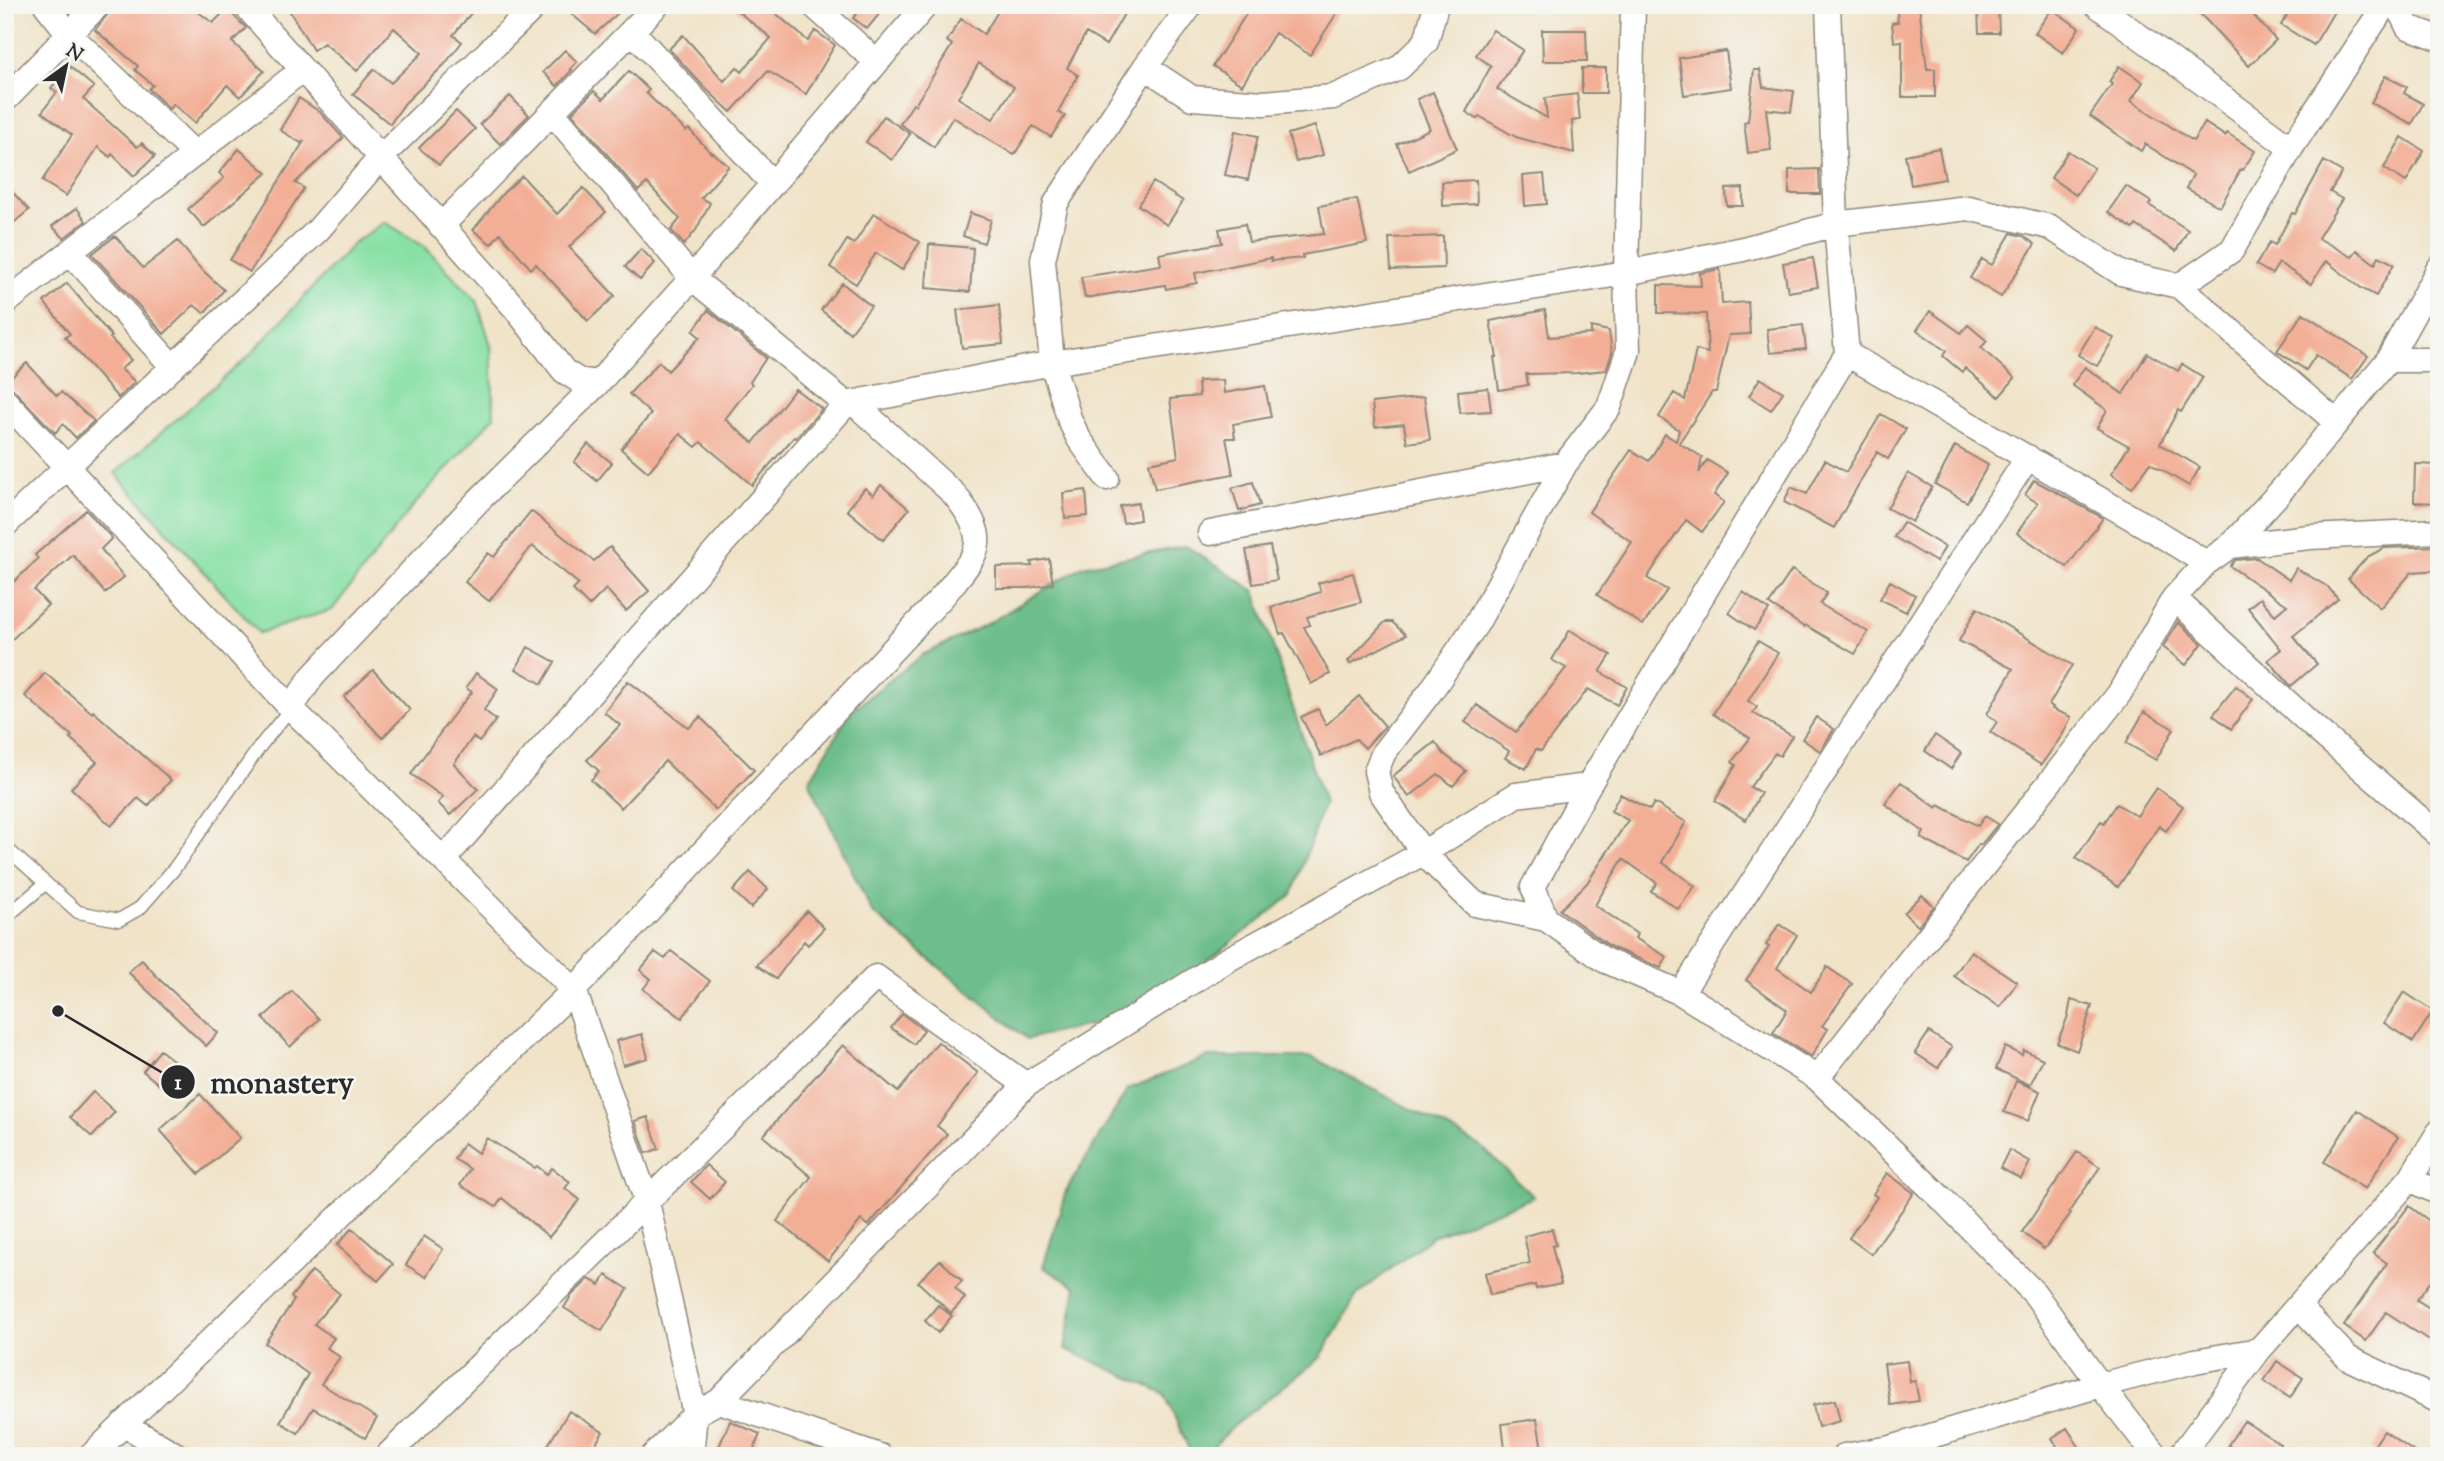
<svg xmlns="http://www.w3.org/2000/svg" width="2444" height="1461" viewBox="0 0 2444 1461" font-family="'Sorts Mill Goudy',serif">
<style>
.green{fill:#87e0a4;stroke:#598668;stroke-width:2}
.forest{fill:#6dbe8a;stroke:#4c745a;stroke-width:2}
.building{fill:#f3af96;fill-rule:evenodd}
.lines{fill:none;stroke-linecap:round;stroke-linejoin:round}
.service-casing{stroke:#8e877a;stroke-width:15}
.minor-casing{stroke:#8e877a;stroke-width:27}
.service{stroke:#fff;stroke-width:12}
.minor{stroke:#fff;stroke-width:24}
.leader{fill:none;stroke:#2b2b2b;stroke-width:2.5}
.callout-dot{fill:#2b2b2b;stroke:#f6f6f2;stroke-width:2.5}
.mark-label{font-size:21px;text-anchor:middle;font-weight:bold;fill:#fff}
.callout-label{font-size:32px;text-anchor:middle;font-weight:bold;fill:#2b2b2b;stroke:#f6f6f2;stroke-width:5;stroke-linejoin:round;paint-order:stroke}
</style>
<rect width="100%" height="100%" fill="#f6f6f2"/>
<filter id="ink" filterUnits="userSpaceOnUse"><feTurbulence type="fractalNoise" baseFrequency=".0143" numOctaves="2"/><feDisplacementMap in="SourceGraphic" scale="14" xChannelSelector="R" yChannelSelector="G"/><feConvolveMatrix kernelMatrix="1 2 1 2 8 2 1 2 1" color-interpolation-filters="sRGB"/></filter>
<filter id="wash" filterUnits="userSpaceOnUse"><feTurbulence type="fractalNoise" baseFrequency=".00686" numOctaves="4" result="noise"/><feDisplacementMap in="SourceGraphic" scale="28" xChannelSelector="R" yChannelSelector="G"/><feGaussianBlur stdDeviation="1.57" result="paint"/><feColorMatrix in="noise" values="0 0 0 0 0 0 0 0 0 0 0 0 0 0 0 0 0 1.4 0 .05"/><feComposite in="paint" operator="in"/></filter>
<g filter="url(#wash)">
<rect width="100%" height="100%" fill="#f0e3c8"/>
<!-- green -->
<path class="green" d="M385,222L425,247L477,301L491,346L494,417L413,506L332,610L259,633L115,473L249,356L355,242Z"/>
<!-- forest -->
<path class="forest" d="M1186,546L1255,591L1324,803L1292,895L1139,1014L1027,1039L872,912L809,781L851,711L922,655L987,624L1083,566Z
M1207,1057H1312L1481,1146L1534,1197L1433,1236L1357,1295L1320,1358L1238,1422L1204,1456H1192L1164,1393L1065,1349L1076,1287L1043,1267L1066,1191L1128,1089Z"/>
<g id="blocks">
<!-- building -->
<path class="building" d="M115,5H189L213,23L227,9L246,28L232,42L264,71L240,97L227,85L195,123L173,104L169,109L149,89L153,85L135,70L138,66L95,30Z
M286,5H478L453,35L462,42L444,65L405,103L390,124L353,94L374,69L391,83L422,53L394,28L357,71L324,43L313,50Z
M561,5H627L595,34Z
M730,5H766L808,41L815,31L835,45L806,94L768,71L731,112L705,88L669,49L683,35L724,81L737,67L742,72L771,38Z
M864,5H871L880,13L867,29L853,18Z
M1002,5H1107L1124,14L1106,45L1086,33L1067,68L1078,75L1058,112L1065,116L1051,137L1033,126L1014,155L953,117L934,147L900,124L913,104L915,105L952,45L947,41L961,19L984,34ZM979,63L1014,87L993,119L958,98Z
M1252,5H1342L1310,55L1275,33L1242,85L1213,66Z
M1896,5H1919L1927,69H1935V97H1902V41L1894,42L1892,23L1898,22Z
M2192,5H2244L2276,40L2249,66Z
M2293,5H2338L2314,45L2281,25Z
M1978,8H1998L1999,33H1979Z
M2052,9L2079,28L2063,53L2035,33Z
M1493,30L1523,50L1497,89L1547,118L1545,98L1577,94L1580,120L1572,121L1574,153L1516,137L1479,116L1477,119L1466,112L1491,66L1476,55Z
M1542,30H1586L1587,61H1543Z
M565,50L577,62L570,69L572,70L557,86L543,72Z
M1726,51L1731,88L1684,95L1679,58Z
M69,66L94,87L83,99L137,147L142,143L155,156L134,176L112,154L110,157L98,147L66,196L42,181L72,135L42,112L57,92L51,88Z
M2119,66L2143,82L2131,101L2193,141L2205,123L2225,136L2227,133L2255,151L2243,170L2241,169L2220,207L2186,188L2193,175L2145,144L2141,151L2090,116L2112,84L2109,82Z
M1582,68H1606V93H1582Z
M1754,70H1760L1763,87L1794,91L1791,112L1766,109L1771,150L1748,153L1744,122L1748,121Z
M629,71L649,90L646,93L686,131L689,129L711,153L712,152L729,166L701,198L710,203L696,230L684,245L671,230L680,219L647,183L638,191L572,113L594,91L603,99Z
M2385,76L2407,87L2404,93L2423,104L2412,124L2371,103Z
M1433,92L1457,149L1409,171L1397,144L1430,129L1417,99Z
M510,96L529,115L500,144L480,124Z
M299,98L320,112L343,138L295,183L304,188L250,272L230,260L304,141L301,143L280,130Z
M456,111L475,129L439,165L419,148Z
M884,116L910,134L892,160L866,142Z
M1315,126L1323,155L1296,162L1288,134Z
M1235,131L1258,136L1248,180L1225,175Z
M2402,137L2424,151L2406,182L2384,168Z
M1939,148L1945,179L1911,185L1905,155Z
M239,149L267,173L204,227L188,209L224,178L219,173Z
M2068,151L2094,168L2076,195L2051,178Z
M2324,161L2342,172L2330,192L2342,199L2318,238L2352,257L2357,250L2375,264L2379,256L2394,264L2376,296L2361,288L2326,261L2311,284L2279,263L2272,274L2256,265L2270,242L2275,245L2292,213L2295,214Z
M1819,169L1820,194H1789V170Z
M1544,174L1547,204L1525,206L1523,176Z
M522,176L557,214L583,188L606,212L569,247L615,296L588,321L536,264L531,269L500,233L491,244L473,230L504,192Z
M1476,180L1477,204L1443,206L1442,182Z
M1153,182L1183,201L1167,225L1138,205Z
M5,184L29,210L5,230Z
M2126,186L2151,202L2149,205L2188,230L2176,251L2136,225L2133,229L2108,212Z
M1743,188V206H1727L1726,189Z
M1357,199L1367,243L1302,255L1303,258L1271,261V258L1195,273L1197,283L1166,289L1165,285L1085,298L1081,277L1161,265L1159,254L1222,243L1219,229L1245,224L1249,242L1324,234L1319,206Z
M77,208L86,221L64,238L52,226Z
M874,213L920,242L902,270L876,253L856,284L830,267L847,240L854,244Z
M970,213L991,220L984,243L963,236Z
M2011,233L2023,236L2035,244L2001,297L1970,278L1982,259L1992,265Z
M115,236L143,268L178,241L198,266L224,290L204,313L194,305L164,334L92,254Z
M1443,236L1444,268L1391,270L1389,238Z
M929,244L973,248L970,292L926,288Z
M641,249L655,263L640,280L625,267Z
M1813,258L1818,287L1788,292L1783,263Z
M1720,269L1722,304L1748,302L1750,334L1729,335L1716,392H1712L1679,443L1702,457L1699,473L1707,460L1728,473L1714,495L1724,502L1702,532L1686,520L1647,578L1667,590L1643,625L1597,595L1632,542L1589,512L1631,450L1649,461L1665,434L1676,441L1679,430L1659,417L1674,393L1685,400L1696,350L1708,353L1706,314L1658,313V285L1701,286L1700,273Z
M67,283L112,337L110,338L131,360L121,369L135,382L118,398L65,337L70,334L44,302Z
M842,283L871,306L850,333L821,310Z
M999,305L1003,344L962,348L957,310Z
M708,310L766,358L750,382L752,384L725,419L753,443L795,389L822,409L796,438L794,437L752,485L701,442L696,447L680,434L648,472L621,449L651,414L629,394L659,362L668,371L700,337L693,331Z
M1545,310L1549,337L1591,334V327L1609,331L1612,353L1606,370L1577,373L1526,374L1528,385L1499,390L1494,357H1497L1490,321Z
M1930,311L1961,333L1968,325L1987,341L1981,348L2015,378L1999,397L1965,368L1962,372L1943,356L1946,351L1917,330Z
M2303,313L2368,356L2352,379L2316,355L2306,370L2277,351Z
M1803,325L1806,349L1770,353L1767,329Z
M2095,327L2114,338L2097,366L2078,355Z
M2147,353L2178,371L2182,364L2203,377L2181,412L2178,410L2160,444L2200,467L2189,486L2150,463L2132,488L2111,474L2129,446L2097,428L2107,410L2072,385L2085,367L2123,394Z
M27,363L57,396L61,392L94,421L76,438L63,424L55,433L6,382Z
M1760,378L1783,392L1771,410L1749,396Z
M1223,380L1224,393L1265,386L1271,417L1233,424L1235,438H1226L1233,474L1155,489L1149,463L1178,457L1170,399L1199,396L1198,381Z
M1488,388L1491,411L1460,413L1458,391Z
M1424,397L1430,440L1407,443L1404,424L1375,427L1372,403Z
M1881,414L1906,429L1888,459L1877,452L1834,528L1784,502L1791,487L1807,494L1825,460L1846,472Z
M588,444L612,463L597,481L574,462Z
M1955,446L1988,465L1967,502L1935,484Z
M2415,464L2439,465V503L2414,502Z
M1908,473L1932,487L1912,522L1887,508Z
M2034,480L2103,518L2067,567L2017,533L2038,503L2025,495Z
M1253,482L1260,505L1239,511L1232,488Z
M881,485L909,509L883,540L847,510L865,488L873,495Z
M1086,490L1088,516L1065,518L1063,493Z
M1138,503L1140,520L1123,523L1120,506Z
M86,510L112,538L101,549L124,577L105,593L73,555L34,590L48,605L5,646V590L38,559L35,555Z
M531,511L594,561L610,547L649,591L626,611L606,589L589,606L573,590L579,584L532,546L489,601L465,582L488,553L494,557Z
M1903,522L1945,547L1936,562L1894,537Z
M1270,546L1277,580L1253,584L1246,550Z
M2439,546V570L2412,572L2380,608L2348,579L2367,557L2384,548Z
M2257,558L2289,580L2296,568L2328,587L2338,599L2293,636L2317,664L2291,686L2268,660L2281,649L2248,608L2260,598L2275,615L2287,605L2230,566L2235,560Z
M1049,559L1053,584L1028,588H996V567L1032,566L1031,562Z
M1792,570L1827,593L1820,604L1868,632L1855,654L1805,625L1804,627L1769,604Z
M1353,573L1361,602L1307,617L1310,625L1304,627L1330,674L1311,684L1284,633L1280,634L1271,607L1321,592L1318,583Z
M1890,581L1915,595L1906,612L1880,599Z
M1743,592L1769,610L1754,630L1729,613Z
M1977,608L2072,665L2049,705L2053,707L2052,709L2071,717L2063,734L2041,765L1990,732L1997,722L1987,714L2013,669L1959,641Z
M1385,622H1392L1406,635L1350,664L1348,661Z
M2178,622L2202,644L2186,665L2163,647Z
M1570,630L1611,655L1600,672L1627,687L1617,705L1588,689L1541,751L1536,749L1526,769L1505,758L1509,751L1465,722L1477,705L1516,732L1566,668L1552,660Z
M1758,641L1778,653L1748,701L1757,707L1753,713L1792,736L1780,756L1775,753L1750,787L1761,793L1746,820L1715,801L1736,765L1732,762L1750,738L1713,714Z
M528,647L555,662L542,684L516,669Z
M373,670L410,710L382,738L344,697Z
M45,673L92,713L93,711L171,780L148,806L138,798L111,826L71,788L97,762L70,738L72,736L25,696Z
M476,673L498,689L484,710L496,720L479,742L473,737L454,764L478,789L450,815L438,803L443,797L411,774L450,719L472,692L466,688Z
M628,681L689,728L700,717L754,770L716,810L665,761L621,808L591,780L599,771L587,760L620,725L604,712Z
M2236,686L2253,699L2231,729L2213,715Z
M1359,696L1385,726L1365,748L1356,739L1321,756L1301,717L1318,709L1326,725Z
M2144,712L2174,729L2156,760L2126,743Z
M1816,717L1834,729L1820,751L1802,739Z
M1935,735L1961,753L1951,769L1925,751Z
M1435,742L1444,754L1466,771L1453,786L1438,774L1409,797L1393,776Z
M1901,782L1937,808L1939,805L1978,826L1985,816L1998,824L1981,845L1979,844L1966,862L1921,838L1924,832L1885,804Z
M2156,788L2183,806L2166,831L2159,826L2118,887L2076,858L2101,821L2104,823L2117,804L2137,816Z
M1620,794L1650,810L1654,803L1686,822L1662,862L1695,886L1678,909L1651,891L1657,883L1623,859L1595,905L1637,934L1635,938L1667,957L1661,968L1611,947L1560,910L1587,883L1628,820L1611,811Z
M750,872L768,889L751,908L733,891Z
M1922,895L1934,906L1918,926L1904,913Z
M807,911L824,928L808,945L804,941L776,979L757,965Z
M1779,924L1797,935L1777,968L1811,992L1827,967L1852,984L1822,1026L1828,1029L1811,1057L1773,1033L1787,1010L1746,980L1769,947L1766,945Z
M671,951L710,981L682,1018L643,989L651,979L640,970L655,952L665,959Z
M1971,951L2017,982L2000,1007L1954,976Z
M142,960L161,981L218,1033L206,1046L128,972Z
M292,991L319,1019L290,1047L263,1018Z
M2404,992L2433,1011L2413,1042L2384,1023Z
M2071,1000L2092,1006L2077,1051L2057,1043L2068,1016Z
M902,1014L924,1030L914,1044L891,1028Z
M1929,1032L1952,1047L1938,1068L1915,1053Z
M642,1034L648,1058L623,1065L616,1041Z
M938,1042L978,1073L937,1126L947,1134L868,1226L861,1220L828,1261L777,1221L811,1177L763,1136L843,1045L898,1092Z
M2005,1047L2022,1055L2024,1050L2043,1059L2030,1085L1996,1069Z
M160,1050L178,1064L161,1086L143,1071Z
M2016,1081L2040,1091L2028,1121L2004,1112Z
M93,1092L115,1112L92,1137L70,1117Z
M200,1094L240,1138L199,1174L160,1130Z
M2357,1110L2398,1137L2365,1189L2324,1162Z
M648,1117L659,1149L646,1153L635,1121Z
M487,1138L535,1168L537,1166L547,1174L552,1168L570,1182L565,1188L580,1200L549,1237L502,1198L496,1207L460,1185L470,1169L454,1159L464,1143L478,1153Z
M2009,1150L2030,1162L2021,1179L2000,1168Z
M2077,1152L2100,1167L2069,1212L2071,1213L2044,1249L2022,1232Z
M706,1165L725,1182L710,1199L691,1182Z
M1887,1173L1914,1193L1871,1254L1849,1238L1877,1197L1873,1194Z
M2409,1206L2439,1228V1270L2417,1300L2439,1314V1347L2386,1312L2366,1341L2344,1326L2387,1263L2373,1253Z
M352,1228L393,1264L378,1281L337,1245Z
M1552,1229L1556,1245L1552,1246L1561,1284L1536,1289L1535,1285L1490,1295L1485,1273L1530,1263L1524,1236Z
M424,1236L443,1249L426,1277L406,1265Z
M940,1260L962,1281L955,1288L965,1298L951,1313L918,1282Z
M312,1271L340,1294L314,1324L334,1338L327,1348L340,1357L321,1384L377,1418L365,1438L313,1408L298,1433L280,1422L308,1374L265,1343L294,1300L291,1297Z
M606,1275L628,1289L602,1331L564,1308L571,1296L589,1279L600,1285Z
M938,1305L952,1316L938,1333L925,1321Z
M1907,1361L1910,1382L1915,1381L1919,1401L1890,1405L1884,1364Z
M2277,1361L2303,1378L2290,1398L2264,1381Z
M1835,1400L1840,1421L1818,1427L1813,1405Z
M569,1411L603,1432L588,1456H541Z
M1537,1419L1543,1456H1506L1502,1424Z
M730,1421L760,1434L751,1456H729L717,1451Z
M2244,1421L2280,1444L2273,1456H2245L2228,1445Z
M2067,1428L2085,1456H2063L2052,1438Z
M2384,1431L2420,1456H2383L2372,1449Z"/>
</g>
</g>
<g filter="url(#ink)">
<use href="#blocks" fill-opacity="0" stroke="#8e877a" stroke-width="2"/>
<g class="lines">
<!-- service casing -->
<g class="service-casing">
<path id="service" d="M5,847L78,912L119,920L140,908L174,869L261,745L291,708
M5,918L46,883"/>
</g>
<!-- minor casing -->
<g class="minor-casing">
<path id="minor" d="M46,5L70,35L195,154
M245,5L515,308L564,371L578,380L598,383
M813,5L877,62
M1828,5L1836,224L1847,354L1588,786L1533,887L1546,919L1604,960L1681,993L1817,1078L1942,1199L2035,1294L2100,1385L2156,1456
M2097,5L2291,148
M2397,5L2408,27L2439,38
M632,31L773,184
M1145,67L1192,98L1264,103L1333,97L1399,68L1426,42L1436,5
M5,100L98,5
M552,112L692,278L846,404L1052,363L1626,273L1743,249L1836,224L1968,208L2050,227L2121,273L2179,286L2232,250L2291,148L2385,5
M441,226L657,5
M70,252L173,367
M2179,286L2336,422
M5,303L302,70
M1847,354L2153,530L2206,563L2230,546L2280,492L2388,360L2439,268
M2388,360H2439
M5,401L291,708
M1107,478L1079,439L1070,421L1052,363L1043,260L1056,203L1145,67L1191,5
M5,525L318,230L380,158L536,5
M1210,533L1565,464
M2230,546L2310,537L2439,531
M2174,598L2315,728L2439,835
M444,859L846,404
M1546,919L1475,904L1423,853L1516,795L1588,786
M1681,993L2028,457
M1817,1078L2119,694L2174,598L2206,563
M2410,1179L2439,1193
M2298,1306L2348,1358L2439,1401
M719,1401L880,1456
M123,1424L178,1456
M91,1456L574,990L943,596C977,553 994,544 954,494L854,403
M387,1456L876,977L1026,1085
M653,1456L695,1414L719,1401L1026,1085L1227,960L1423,853L1381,792L1376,771L1384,752L1431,691L1477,623L1565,464L1609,407L1628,351L1626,273L1633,5
M691,1456L695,1414L647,1202L574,990L291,708L312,677L478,501L598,383L692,278L926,5
M1844,1456L1891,1448L2100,1385L2195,1361L2259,1350
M2180,1456L2259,1350L2410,1179L2439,1132"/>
</g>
<!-- service -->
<use href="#service" class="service"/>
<!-- minor -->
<use href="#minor" class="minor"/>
</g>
</g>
<!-- callouts -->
<path class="leader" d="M58 1011L178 1082"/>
<g class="callout-dot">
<circle cx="58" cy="1011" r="7"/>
<circle cx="178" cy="1082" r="18"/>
</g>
<g class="mark-label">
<text x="178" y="1089">1</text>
</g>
<g class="callout-label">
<text x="282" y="1093">monastery</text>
</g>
<!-- margin -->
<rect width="2444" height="1461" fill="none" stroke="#f6f6f2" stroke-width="28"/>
<!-- north arrow -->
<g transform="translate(66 66) rotate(33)" stroke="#f6f6f2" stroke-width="5" paint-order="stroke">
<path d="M0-5L12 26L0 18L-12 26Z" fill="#2b2b2b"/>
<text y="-10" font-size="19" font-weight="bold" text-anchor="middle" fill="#2b2b2b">N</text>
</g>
</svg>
